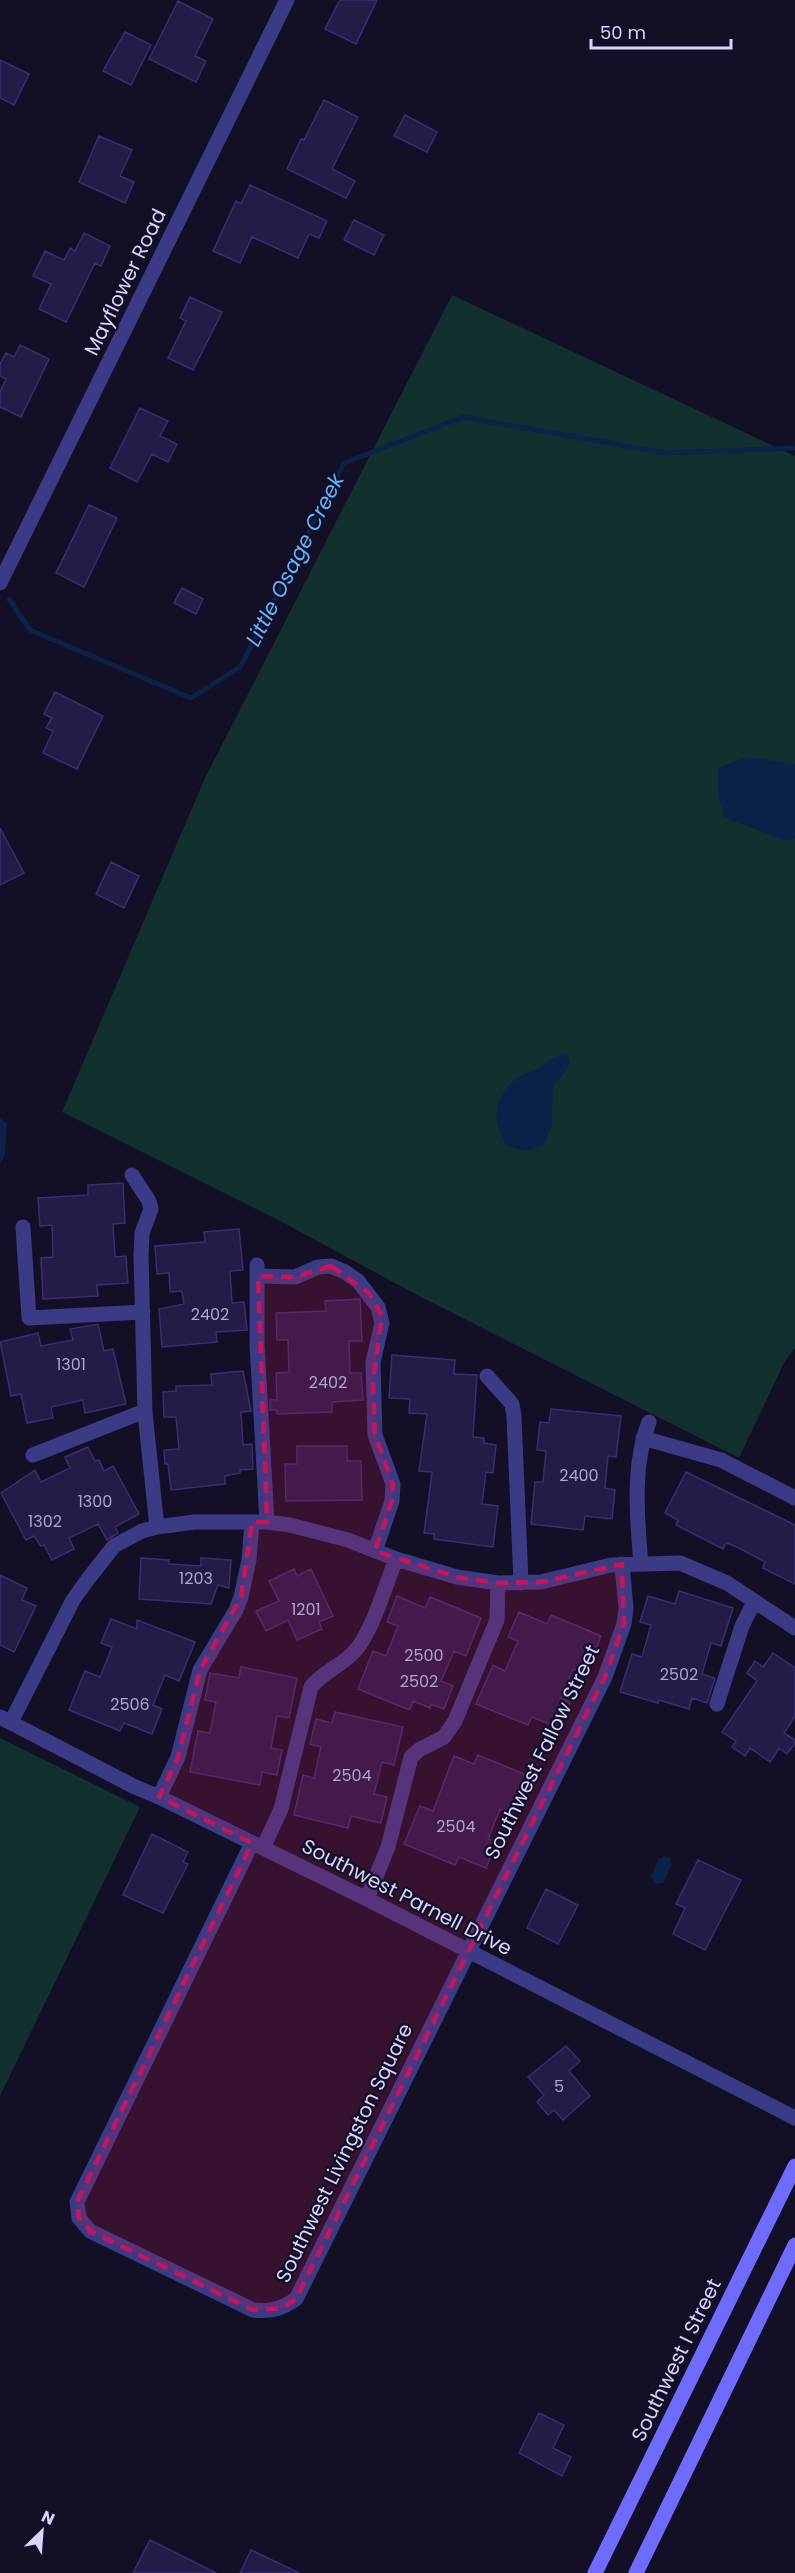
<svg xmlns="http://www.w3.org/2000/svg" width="795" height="2573" viewBox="0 0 795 2573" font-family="Poppins,sans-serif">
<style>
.green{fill:#12302f}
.water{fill:#0c2248}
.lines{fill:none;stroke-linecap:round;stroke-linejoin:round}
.stream{stroke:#0c2248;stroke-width:5}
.building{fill:#241b47;stroke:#3b2d73;stroke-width:1.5}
.street{stroke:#3d3a85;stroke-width:15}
.secondary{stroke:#6f6bff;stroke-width:15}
.marked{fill:#c2185b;fill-opacity:0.2;stroke:#c2185b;stroke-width:4.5;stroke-dasharray:12 8;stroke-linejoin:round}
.labels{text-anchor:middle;stroke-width:4.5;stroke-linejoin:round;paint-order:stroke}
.number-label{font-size:16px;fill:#aca6d1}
.street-label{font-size:20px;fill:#d9d4ff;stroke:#130f26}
.water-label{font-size:21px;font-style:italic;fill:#62b6ff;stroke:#130f26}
</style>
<rect width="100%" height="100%" fill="#130f26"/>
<!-- green -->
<path class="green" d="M452,295L795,456V1348L785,1361L739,1458L417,1295L282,1222L62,1112L205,778Z
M0,1738L140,1807L0,2096Z"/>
<!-- water -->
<path class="water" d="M747,757L795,764V839L784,840L725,818L718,795V768Z
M567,1053L570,1062L563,1075L553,1085L552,1126L544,1145L525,1151L507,1146C489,1120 494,1092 522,1075C526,1073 531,1073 535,1070C547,1063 553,1056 567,1053Z
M0,1118L7,1123L5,1155L0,1164Z
M664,1856L670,1857L672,1864L663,1883L655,1884L651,1876L659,1859Z"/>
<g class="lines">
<!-- stream -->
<path class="stream" d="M9,599L30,630L191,698L241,666L344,463L463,417L666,453L795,448"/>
</g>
<!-- building -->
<path class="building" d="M340,0H377L356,44L325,29Z
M178,1L213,19L195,56L206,61L196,82L149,59Z
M125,32L151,45L131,85L103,71Z
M0,60L29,74L14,105L0,98Z
M324,100L358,117L332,169L355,181L346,198L287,169L301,139L304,140Z
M405,115L437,132L427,152L394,136Z
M99,136L132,150L120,176L134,182L125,203L79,182Z
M250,185L327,221L319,238L309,234L298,258L252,237L240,263L213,251L236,201L241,204Z
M354,220L384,235L374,255L344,240Z
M84,233L110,246L101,266L95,263L66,322L39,309L51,284L33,276L45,251L64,260L70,248L75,251Z
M190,297L222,312L193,370L168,358L186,321L180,318Z
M20,345L49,359L21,417L0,407V392L6,379L0,376V364L6,353L14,357Z
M140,408L168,421L160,436L177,444L168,462L152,454L137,482L110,468Z
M89,505L117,518L84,587L56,573Z
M182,588L203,599L196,614L174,603Z
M55,692L103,716L77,769L43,753L53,731L46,728L52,718L44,714Z
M0,828L24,873L0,885Z
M111,862L139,876L124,908L96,894Z
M123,1183L125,1223L113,1224L115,1257L126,1256L128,1283L97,1285L98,1296L43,1299L41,1258L53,1257L52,1225L40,1226L38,1198L88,1195V1185Z
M239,1229L243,1270L230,1271L232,1303L244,1302L247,1330L216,1332L217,1342L162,1347L159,1309L184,1304L182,1291L170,1292L169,1273L157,1274L155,1246L205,1242L204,1232Z
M360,1299L362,1341H349L350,1373H361L363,1400L332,1402V1412L277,1414V1410H270V1399L277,1400L276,1373L289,1372L288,1340H277L276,1313L326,1311L325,1301Z
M98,1324L104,1351L113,1349L126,1404L85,1413L83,1400L51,1407L53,1418L27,1423L21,1394L11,1396L0,1342L38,1333L41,1346L73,1340L70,1329Z
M392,1355L455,1360L454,1374L477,1375L473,1437L484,1438V1443L496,1445L493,1473L486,1472L482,1504L498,1506L493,1547L434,1539V1534L424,1533L432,1472L419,1471L427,1414L409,1413L410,1399L389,1398Z
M243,1371L251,1411L241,1412L243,1445L252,1444L253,1469L240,1470V1473L225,1476V1484L171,1490L168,1464H165L164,1450L179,1449L176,1417H164L163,1392L176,1391V1386L212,1385L211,1374Z
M551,1409L621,1416L616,1457L608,1456L605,1488L615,1490L612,1519L585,1516L583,1530L531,1524L535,1482H543L546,1451L537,1450L540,1422L549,1423Z
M297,1446H347V1461H361L362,1500L286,1501L285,1464H297Z
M88,1447L95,1461L99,1460L104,1471L113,1466L139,1514L115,1527L118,1533L107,1540L98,1524L69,1538L74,1549L52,1560L44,1545L41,1546L34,1536L26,1540L1,1493L35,1470L41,1482L70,1468L65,1457Z
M686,1472L795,1525V1584L763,1568L765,1562L737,1547L726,1543L723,1549L676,1525L678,1520L665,1513Z
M141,1558L169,1560V1564L201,1566V1558L231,1560L229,1588L218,1585L211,1604L139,1599Z
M294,1569L297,1576L311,1569L333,1616L319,1622L322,1629L297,1640L288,1620L266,1631L256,1611L279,1601L269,1581Z
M0,1575L27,1588L22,1600L36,1606L14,1652L0,1645Z
M679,1591L733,1608L721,1646L711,1643L702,1674L715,1678L707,1703L692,1698L689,1709L659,1700L658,1703L620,1692L632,1654L642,1657L651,1625L640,1622L648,1596L675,1604Z
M397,1596L425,1608L430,1597L481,1618L466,1656L454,1651L441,1681L453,1686L444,1709L431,1704L430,1708L413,1701L410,1709H407L358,1689L373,1651L386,1656L398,1626L387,1622Z
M519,1612L547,1624L551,1615L601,1636L586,1674L573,1669L561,1698L570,1702L559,1728L532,1717L528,1725L476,1704L493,1665L505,1671L518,1641L508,1637Z
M111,1619L137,1629V1620L195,1642L179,1681L165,1675L153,1705L162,1709L152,1734L124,1723L120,1731L69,1710L85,1671L100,1677L112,1647L101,1643Z
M773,1653L795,1668V1716L784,1733L795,1740V1743L787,1754L779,1748L770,1762L750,1748L745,1756L732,1747L736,1741L722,1732L757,1681L747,1673L755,1661L763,1667Z
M241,1667L297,1678L289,1718L277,1716L271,1748L282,1750L277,1775L262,1772L260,1785L190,1772L198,1731L210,1733L216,1702L205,1700L210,1673L239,1678Z
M335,1712L403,1727L394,1765L382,1762L374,1794L387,1797L381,1823L351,1816L348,1828L294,1815L303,1775L314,1778L321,1747L310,1744L316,1719L332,1723Z
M478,1755L529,1776L513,1814L500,1809L488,1839L497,1842L486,1868L459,1857L455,1865L404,1844L420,1806L433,1811L454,1756L474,1764Z
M152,1834L188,1852L183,1862L188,1864L163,1913L123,1895Z
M698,1860L741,1880L705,1950L673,1934L685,1908L676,1904Z
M546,1889L578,1905L558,1944L527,1928Z
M566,2046L580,2061L569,2071L590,2096L563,2120L554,2110L548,2115L537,2102L544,2095L528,2077Z
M539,2413L564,2425L553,2448L571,2457L562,2476L519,2453Z
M150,2540L216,2573H133Z
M251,2550L299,2573H240Z"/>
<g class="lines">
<!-- street -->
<path class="street" d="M0,583L287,0
M132,1175L149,1201L151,1209L142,1233L141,1255L145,1413L157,1527
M23,1227L29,1318L143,1312
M257,1265V1344L267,1522
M258,1276L295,1277L318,1267L331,1266L345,1272L358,1281L378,1307L382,1323L373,1362L375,1435L393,1484L392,1501L375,1551
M487,1376L512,1404L514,1416L521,1583
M643,1438L721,1460L795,1498
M33,1455L137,1414L145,1413
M641,1564C637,1517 632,1466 649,1422
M717,1704L742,1626L754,1602
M0,1717L133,1786L159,1797L367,1899L795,2118
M11,1722L73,1600L88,1579L114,1546L142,1531L157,1527L195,1522H267L290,1525L348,1540L396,1559L457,1577L498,1583L541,1582L611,1565L680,1563L727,1583L795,1628
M159,1797L178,1757L200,1670L236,1610L241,1597L249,1560L252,1522
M252,1843L77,2202L79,2218L90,2231L253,2310C271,2312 281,2309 296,2299L605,1677L624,1624L626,1608L622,1564
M263,1848L281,1809L311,1687C323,1672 341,1666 354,1652C372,1633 386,1584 396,1559
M367,1899L388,1847L411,1757L419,1750L444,1737L455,1721L497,1620L498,1583"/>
<!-- secondary -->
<path class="secondary" d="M595,2573L795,2166
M636,2573L795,2245"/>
</g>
<!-- marked area -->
<path class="marked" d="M331,1266L369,1293L382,1316L373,1381L375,1435L393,1484L392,1501L375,1551L457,1577L498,1583L541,1582L622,1564L624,1624L605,1677L296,2299L283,2308L253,2310L90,2231L79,2218L77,2202L252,1843L159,1797L178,1757L200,1670L241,1597L252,1522H267L258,1276L295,1277Z"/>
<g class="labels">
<!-- number labels -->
<g class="number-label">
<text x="210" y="1320">2402</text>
<text x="71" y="1370">1301</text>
<text x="328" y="1388">2402</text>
<text x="579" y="1481">2400</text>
<text x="95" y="1507">1300</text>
<text x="45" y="1527">1302</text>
<text x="196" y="1584">1203</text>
<text x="306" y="1615">1201</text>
<text x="424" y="1661">2500</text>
<text x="679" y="1680">2502</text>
<text x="419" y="1687">2502</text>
<text x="130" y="1710">2506</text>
<text x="352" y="1781">2504</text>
<text x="456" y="1832">2504</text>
<text x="559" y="2092">5</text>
</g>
<!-- street labels -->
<g class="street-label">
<text transform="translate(125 282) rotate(-64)" y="7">Mayflower Road</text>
<text transform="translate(542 1752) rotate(-64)" y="7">Southwest Fallow Street</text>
<text transform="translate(407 1897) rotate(27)" y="7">Southwest Parnell Drive</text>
<text transform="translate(344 2153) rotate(-64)" y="7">Southwest Livingston Square</text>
<text transform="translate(676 2360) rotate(-64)" y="7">Southwest I Street</text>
</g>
<!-- water labels -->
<g class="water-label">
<text transform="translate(295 560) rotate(-63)" y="7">Little Osage Creek</text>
</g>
</g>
<!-- north arrow -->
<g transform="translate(42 2531) rotate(25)" stroke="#130f26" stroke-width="4.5" paint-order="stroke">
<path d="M0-4.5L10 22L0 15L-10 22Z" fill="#d9d4ff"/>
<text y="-9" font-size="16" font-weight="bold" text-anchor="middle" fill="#d9d4ff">N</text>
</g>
<!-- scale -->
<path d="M591 39v9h140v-9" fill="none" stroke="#d9d4ff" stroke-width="3"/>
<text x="600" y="39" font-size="18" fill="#d9d4ff" stroke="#130f26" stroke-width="4.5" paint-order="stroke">50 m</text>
</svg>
